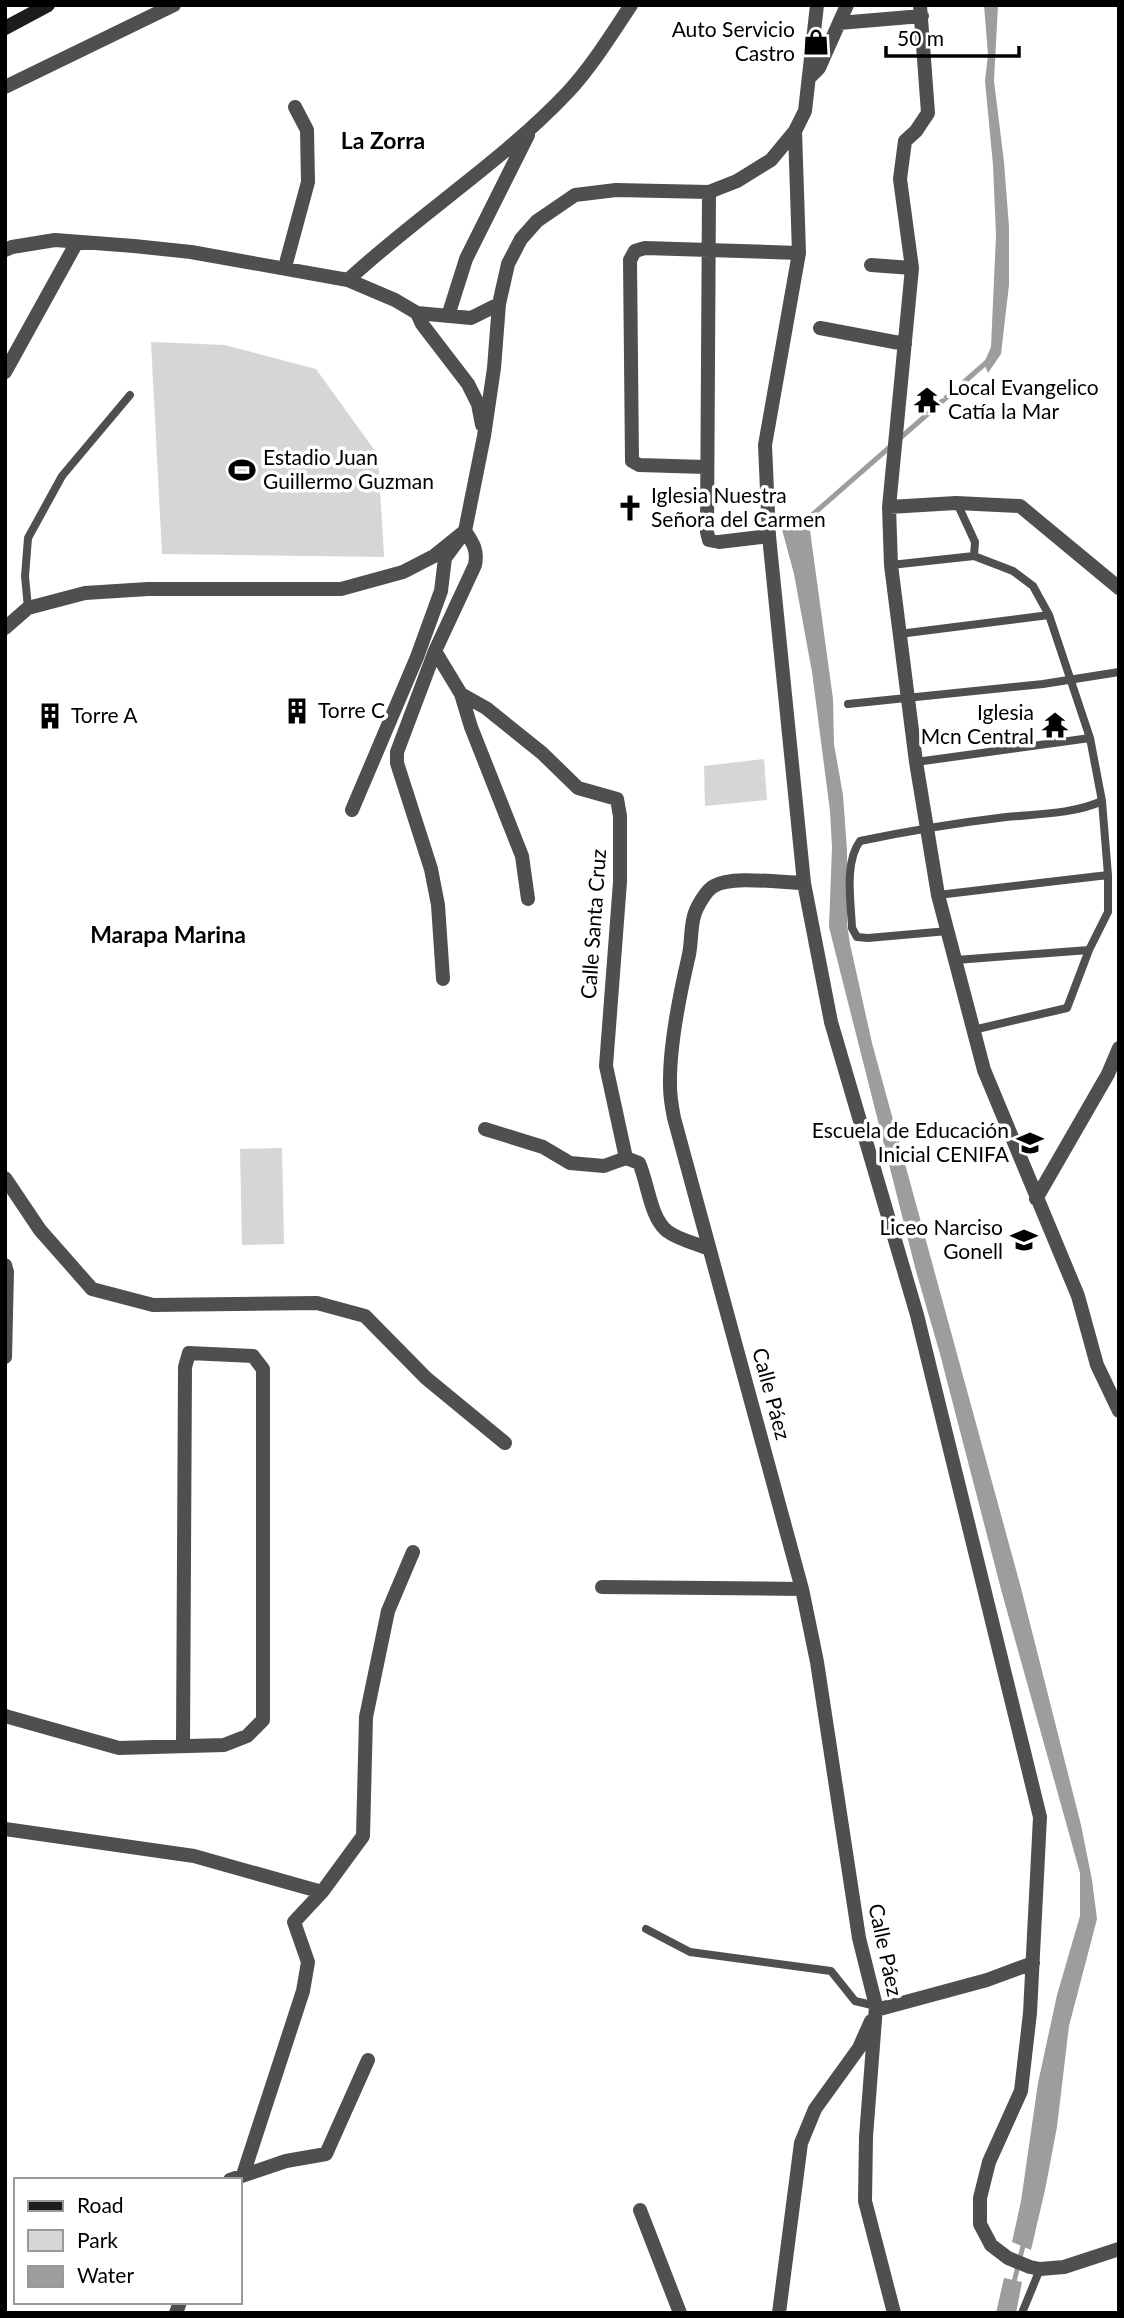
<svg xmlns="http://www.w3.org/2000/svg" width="1124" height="2318" viewBox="0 0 1124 2318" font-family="Lato,sans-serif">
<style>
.green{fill:#d6d6d6}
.water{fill:#9d9d9d}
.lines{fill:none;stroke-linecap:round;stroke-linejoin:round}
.stream{stroke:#9d9d9d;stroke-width:5}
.lane{stroke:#4f4f4f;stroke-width:8}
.street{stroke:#4f4f4f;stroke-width:14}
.secondary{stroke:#1c1c1c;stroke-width:14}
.labels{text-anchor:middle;stroke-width:7;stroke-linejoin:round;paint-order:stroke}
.poi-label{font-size:21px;fill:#000;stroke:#fff;text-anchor:start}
.street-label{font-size:21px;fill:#000;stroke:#fff}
.neighbourhood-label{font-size:23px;font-weight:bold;fill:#000;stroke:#fff}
</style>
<rect width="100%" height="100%" fill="#fff"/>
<!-- green -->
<path class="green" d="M151,342L225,345L316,369L378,455L384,557L162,554Z
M764,759L767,800L705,806L704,766Z
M282,1148L284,1244L242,1245L240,1149Z"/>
<!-- water -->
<path class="water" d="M984,5H998L994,81L1004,162L1009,227V285L1001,354L988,373L984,363L991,347L996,235L993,165L985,81L988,54Z
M808,516L833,699L834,744L843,795L847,850V924L850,944L872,1043L1021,1588L1081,1825L1092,1880L1097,1919L1069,2026L1057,2127L1045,2190L1031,2250L1012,2242L1021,2201L1038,2083L1057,1995L1080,1916V1873L1002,1593L940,1354L916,1271L836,955L829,927L832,847L830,811L812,672L794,574L780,522Z
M1004,2278L1022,2282L1016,2313H996Z"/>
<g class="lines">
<!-- stream -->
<path class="stream" d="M898,440L988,361
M803,523L891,446
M1013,2286L1024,2242"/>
<!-- lane -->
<path class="lane" d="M957,503L975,542L974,556
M891,565L974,556L1013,571L1033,586L1049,615L1090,738L1102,801L1108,875V912L1089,950L1067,1008L973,1030
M28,608L25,576L28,538L62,476L130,395
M899,634L1049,615
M848,704L1043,684L1119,672
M916,762L1090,738
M938,895L1108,875
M948,931L868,938L857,937L852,928C851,902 844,863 860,841C908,831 956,823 1006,817C1037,814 1074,814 1102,801
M956,960L1089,950
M646,1929L690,1952L831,1971L855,2001L876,2006
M1022,2313L1040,2269"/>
<!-- street -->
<path class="street" d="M920,5L928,113L916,131L905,141L900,179L912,268L889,507L891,565L916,762L938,895L984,1070L1078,1296L1097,1365L1119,1411
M839,23L922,16
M811,76L819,68L847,5
M5,87L174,5
M795,131L799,253L765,445L769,536L804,883L831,1022L917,1315L1040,1817L1030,2013L1021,2091L989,2162L980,2198V2224L991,2245L1008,2258L1030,2267L1040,2269L1064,2267L1119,2249
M709,192L707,532L709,540L719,542L769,536
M5,250L12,247L55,240L134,246L191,252L348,280L395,300L417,313L422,324L468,384L478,404L482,425
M871,265L912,268
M285,267L308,182L307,130L295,107
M348,280C418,215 502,162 568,92C592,66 611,35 631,5
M417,313L471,318L499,304
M448,316L466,259L528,135
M820,328L905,344
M5,372L77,242
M705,467L639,465L632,461L630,260L635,251L645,248L799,253
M889,507L956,503L1020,506L1119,588
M5,628L28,608L85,593L148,589H341L403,572L434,556L465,531L484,436L494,368L499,304L508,264L521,239L537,221L575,195L616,190L709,192L737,181L771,160L795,131L805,111L817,5
M435,651L461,694L486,708L542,753L578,788L617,799L620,816V882L606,1066L626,1158L639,1163C648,1183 650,1217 667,1231C679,1240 695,1243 709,1249
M461,694L471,727L522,856L528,899
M352,810L417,657L441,591L445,558L465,531C473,543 478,550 475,565L435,651L397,752V763L431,869L438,905L443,979
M804,883C782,883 732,875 714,886C706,890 696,908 694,916C690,930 692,945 688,959C679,998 669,1046 670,1086C670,1097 672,1108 674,1118L802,1589L817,1662L859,1938L876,2006L866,2137L865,2201L894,2313
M485,1129L543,1147L570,1163L604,1166L626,1158
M5,1178L40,1230L92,1289L153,1305L317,1303L365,1316L426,1378L505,1443
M1036,1199L1108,1074L1119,1048
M5,1265L7,1272L5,1357
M602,1587L802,1589
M5,1716L119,1748L224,1745L247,1736L263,1720V1369L253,1356L189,1353L185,1367L183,1745
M5,1829L194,1856L322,1892L363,1836L366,1717L388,1611L413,1552
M876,2010L987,1980L1033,1963
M243,2175L303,1991L308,1962L294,1922L322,1892
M230,2180L286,2161L326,2154L368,2060
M640,2210L680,2313
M176,2313L180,2302
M779,2313L801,2143L815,2109L859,2048L871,2021"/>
<!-- secondary -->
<path class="secondary" d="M5,28L48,5"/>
</g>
<!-- icons -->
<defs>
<g id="shop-bare" transform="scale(2.1)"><path d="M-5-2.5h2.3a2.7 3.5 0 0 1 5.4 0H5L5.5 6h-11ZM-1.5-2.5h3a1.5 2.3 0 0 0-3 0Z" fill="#000" stroke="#fff" stroke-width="2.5" paint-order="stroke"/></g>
<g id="temple-bare" transform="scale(2.1)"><path d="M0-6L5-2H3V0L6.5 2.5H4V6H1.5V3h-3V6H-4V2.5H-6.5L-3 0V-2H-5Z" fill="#000" stroke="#fff" stroke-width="2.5" paint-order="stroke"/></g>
<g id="stadium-bare" transform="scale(2.1)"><path d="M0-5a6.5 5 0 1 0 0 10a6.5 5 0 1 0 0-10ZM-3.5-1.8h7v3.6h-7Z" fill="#000" stroke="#fff" stroke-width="2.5" paint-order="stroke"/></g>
<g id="church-bare" transform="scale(2.1)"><path d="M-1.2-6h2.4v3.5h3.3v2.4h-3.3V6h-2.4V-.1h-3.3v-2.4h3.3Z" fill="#000" stroke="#fff" stroke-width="2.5" paint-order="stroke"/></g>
<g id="building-bare" transform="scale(2.1)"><path d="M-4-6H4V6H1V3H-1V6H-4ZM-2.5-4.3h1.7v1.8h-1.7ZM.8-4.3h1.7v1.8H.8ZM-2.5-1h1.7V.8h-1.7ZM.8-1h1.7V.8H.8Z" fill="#000" stroke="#fff" stroke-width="2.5" paint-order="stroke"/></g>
<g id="school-bare" transform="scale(2.1)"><path d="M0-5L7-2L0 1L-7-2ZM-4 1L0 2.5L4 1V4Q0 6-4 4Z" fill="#000" stroke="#fff" stroke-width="2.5" paint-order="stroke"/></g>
</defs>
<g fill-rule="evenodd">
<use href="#shop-bare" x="816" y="42"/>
<use href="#temple-bare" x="927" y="400"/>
<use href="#stadium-bare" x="242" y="470"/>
<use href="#church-bare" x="630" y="508"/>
<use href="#building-bare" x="297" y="711"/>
<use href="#building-bare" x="50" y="716"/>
<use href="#temple-bare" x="1055" y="725"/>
<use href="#school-bare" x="1030" y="1143"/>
<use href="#school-bare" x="1024" y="1240"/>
</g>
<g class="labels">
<!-- poi labels -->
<g class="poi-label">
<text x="795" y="37" text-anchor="end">Auto Servicio<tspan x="795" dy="24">Castro</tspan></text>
<text x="948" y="395">Local Evangelico<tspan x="948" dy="24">Catía la Mar</tspan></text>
<text x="263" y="465">Estadio Juan<tspan x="263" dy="24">Guillermo Guzman</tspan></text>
<text x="651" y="503">Iglesia Nuestra<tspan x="651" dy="24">Señora del Carmen</tspan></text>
<text x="318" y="718">Torre C</text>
<text x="1034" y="720" text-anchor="end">Iglesia<tspan x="1034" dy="24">Mcn Central</tspan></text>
<text x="71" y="723">Torre A</text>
<text x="1009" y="1138" text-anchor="end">Escuela de Educación<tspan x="1009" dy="24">Inicial CENIFA</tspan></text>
<text x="1003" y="1235" text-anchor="end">Liceo Narciso<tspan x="1003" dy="24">Gonell</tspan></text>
</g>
<!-- street labels -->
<g class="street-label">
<text transform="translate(594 924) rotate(-86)" y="7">Calle Santa Cruz</text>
<text transform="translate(771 1394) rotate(75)" y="7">Calle Páez</text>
<text transform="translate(885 1950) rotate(78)" y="7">Calle Páez</text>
</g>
<!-- neighbourhood labels -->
<g class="neighbourhood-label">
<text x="383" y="149">La Zorra</text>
<text x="168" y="943">Marapa Marina</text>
</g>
</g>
<!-- border -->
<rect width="1124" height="2318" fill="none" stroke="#000000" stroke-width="14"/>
<!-- legend -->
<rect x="14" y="2178" width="228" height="126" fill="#ffffff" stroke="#999999" stroke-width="2"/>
<rect x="28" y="2201" width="35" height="10" fill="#1c1c1c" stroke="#999999" stroke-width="2"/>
<text x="77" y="2213" font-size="21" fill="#000000">Road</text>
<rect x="28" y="2230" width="35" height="21" fill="#d6d6d6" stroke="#999999" stroke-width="2"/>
<text x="77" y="2248" font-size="21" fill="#000000">Park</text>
<rect x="28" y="2266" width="35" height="21" fill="#9d9d9d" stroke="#999999" stroke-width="2"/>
<text x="77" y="2283" font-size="21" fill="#000000">Water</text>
<!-- scale -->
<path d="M886 46v10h133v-10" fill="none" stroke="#000000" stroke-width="3.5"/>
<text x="897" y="46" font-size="21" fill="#000000" stroke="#ffffff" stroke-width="5" paint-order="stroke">50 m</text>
</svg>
